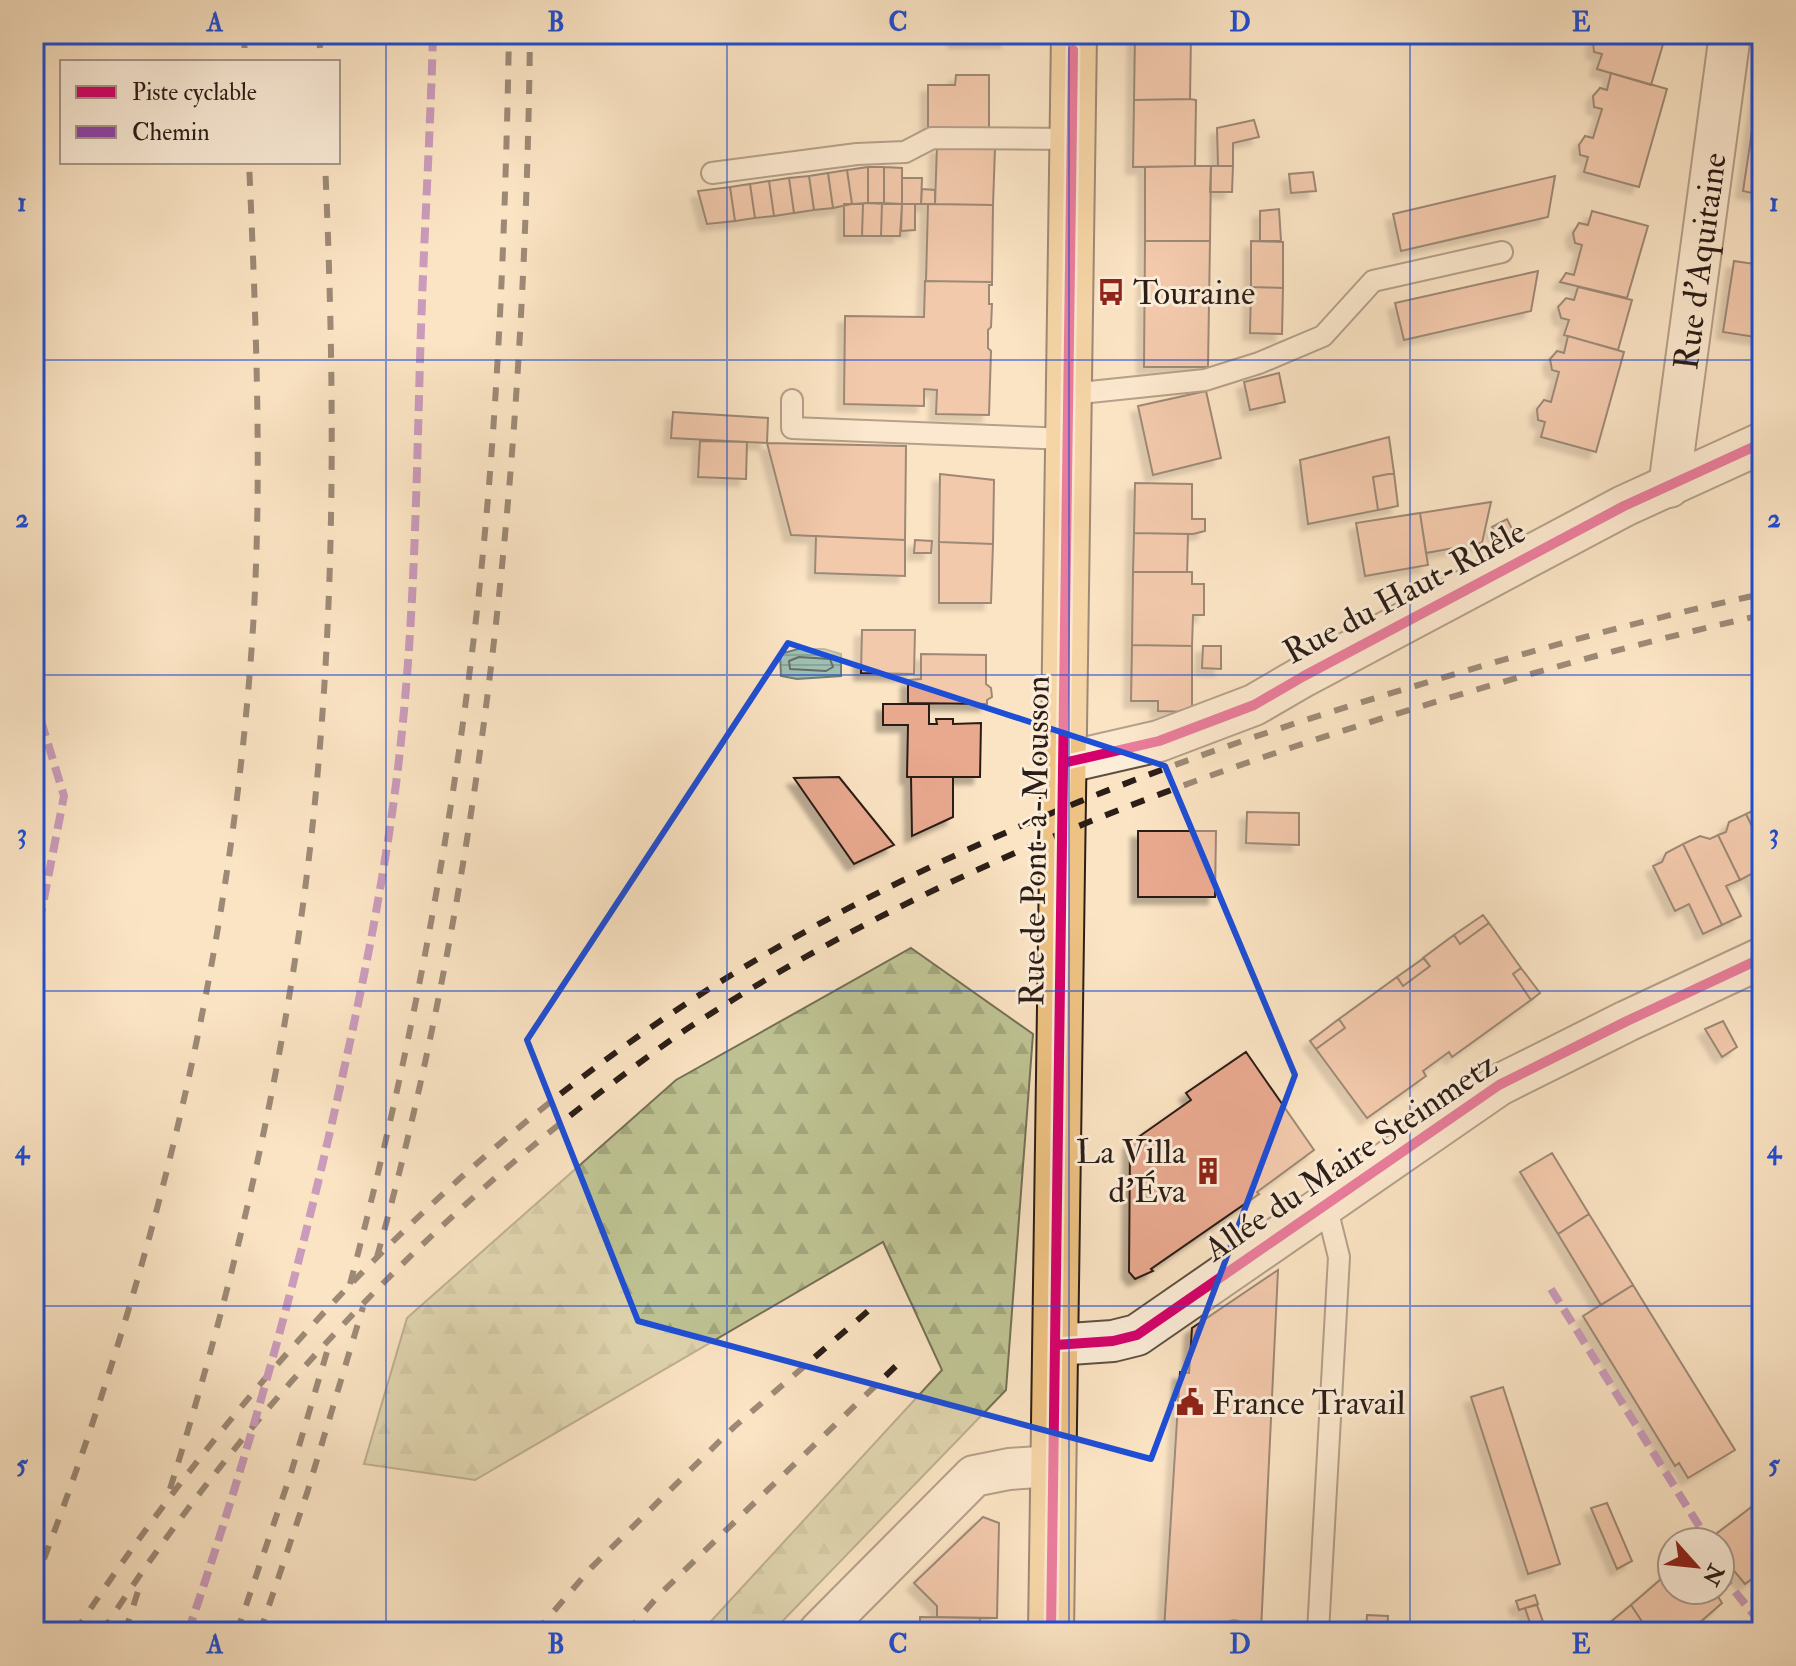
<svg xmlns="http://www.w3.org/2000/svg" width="1796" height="1666" viewBox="0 0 1796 1666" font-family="'IM FELL Double Pica',serif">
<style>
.forest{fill:url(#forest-firs);stroke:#757056;stroke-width:2}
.water{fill:url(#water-rules);stroke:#717e75;stroke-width:2}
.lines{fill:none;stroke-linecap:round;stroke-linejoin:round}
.shore{stroke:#656e65;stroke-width:2}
.building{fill:#e9a98f;stroke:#2b1d17;stroke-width:2;filter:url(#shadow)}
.lane-casing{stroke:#5f4f42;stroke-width:24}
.street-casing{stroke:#5f4f42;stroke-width:44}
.primary-casing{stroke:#2b1d17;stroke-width:48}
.lane{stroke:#fcedd9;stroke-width:20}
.street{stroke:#fcedd9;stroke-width:40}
.primary{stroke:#eec282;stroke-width:44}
.rail{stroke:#2b1d17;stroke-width:6;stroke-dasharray:14 14;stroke-linecap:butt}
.quiet{stroke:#8e44ad;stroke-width:8;stroke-dasharray:16 8;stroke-linecap:butt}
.cycleway-casing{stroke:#fcedd9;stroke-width:15}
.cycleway{stroke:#d6006c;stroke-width:10}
.marked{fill:none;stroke:#1d4ed8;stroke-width:6;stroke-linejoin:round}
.grid{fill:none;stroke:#1d4ed8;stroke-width:2;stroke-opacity:0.55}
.labels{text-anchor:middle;stroke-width:6;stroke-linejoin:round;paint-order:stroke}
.street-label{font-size:34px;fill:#2b1d17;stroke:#fcedd9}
.poi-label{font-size:34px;fill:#2b1d17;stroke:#fcedd9;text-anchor:start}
.neatline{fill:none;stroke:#1d4ed8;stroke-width:3}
.grid-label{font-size:26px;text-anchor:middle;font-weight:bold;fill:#1d4ed8}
</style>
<defs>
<pattern id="forest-firs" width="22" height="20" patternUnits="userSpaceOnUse" patternTransform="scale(2)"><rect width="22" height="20" fill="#bfc494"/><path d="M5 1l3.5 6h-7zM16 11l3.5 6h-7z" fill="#a4a87f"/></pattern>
<pattern id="water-rules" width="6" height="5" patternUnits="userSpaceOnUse" patternTransform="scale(2)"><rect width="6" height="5" fill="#9fbfb3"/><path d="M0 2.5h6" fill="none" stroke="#89a499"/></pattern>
<filter id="shadow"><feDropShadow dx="-7" dy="7" stdDeviation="2" flood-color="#0004"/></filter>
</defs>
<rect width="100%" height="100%" fill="#fbe4c4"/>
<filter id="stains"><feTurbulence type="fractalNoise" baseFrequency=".0025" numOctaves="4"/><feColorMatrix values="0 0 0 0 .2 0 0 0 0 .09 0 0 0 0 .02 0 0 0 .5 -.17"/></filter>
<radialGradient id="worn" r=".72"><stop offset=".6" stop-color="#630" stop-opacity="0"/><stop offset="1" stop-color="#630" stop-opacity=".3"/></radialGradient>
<!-- forest -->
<path class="forest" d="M911,948L1033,1034L1006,1390L772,1632H701L942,1370L883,1242L475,1480L364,1464L407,1318L676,1080Z"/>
<!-- water -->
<path class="water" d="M798,649H824L841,654V676L797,679L781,676L780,654Z"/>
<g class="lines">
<!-- shore -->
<path class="shore" d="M799,657L830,659L833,667L826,671L790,669L789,661Z"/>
</g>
<!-- building -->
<path class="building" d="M955,34H1008V41H955Z
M1135,34H1191L1190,99L1134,100Z
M1599,34H1666L1651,85L1597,69L1602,54L1594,52L1593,42Z
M1762,64V195L1743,191Z
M1611,73L1667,89L1639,187L1584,172L1588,157L1580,155L1579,145L1585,136L1593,138L1602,109L1594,107L1593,96L1600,88L1607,90Z
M956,75H989V129L928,130V85H955Z
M1190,99L1196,100L1195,166L1133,167L1134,100Z
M1254,120L1259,137L1233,143V166H1218L1217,128Z
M937,146L995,148L993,205L935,204Z
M1195,166H1211L1210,241H1145V167Z
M1211,166H1233L1232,192H1210Z
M868,167V203L852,204L847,170Z
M868,167H884V204L868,203Z
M884,167L902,168V204H884Z
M847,170L852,204L833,208L828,173Z
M1313,172L1316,191L1291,193L1289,174Z
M828,173L833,208L814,210L809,176Z
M809,176L814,210L794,213L789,178Z
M1555,176L1548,217L1401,251L1393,214Z
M789,178L794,213L774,216L769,181Z
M902,178H922L921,204H902Z
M769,181L774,216L755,218L750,184Z
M750,184L755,218L735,221L730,187Z
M730,187L735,221L707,224L698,191Z
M922,189L935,190V204H921Z
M865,203H882L881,236H862L863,204Z
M882,203L902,204L900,236H881Z
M844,204H863L862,236H844Z
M902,204H915V230L901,231Z
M928,204L993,205L992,282L926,281Z
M1279,209L1281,241H1260V211Z
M1592,211L1648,226L1627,298L1560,282L1566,273L1574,275L1582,245L1575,243L1573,233L1579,223L1588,225Z
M1145,241H1210L1208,367H1144Z
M1251,241L1283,242V288L1251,287Z
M1734,261L1762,265V338L1723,332Z
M1538,271L1531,311L1404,340L1395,303Z
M925,281L992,282V285H989V304H992L991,327L988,330V348L991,351L989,415L936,414L937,390L924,389V406L844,404L845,316L924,317Z
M1251,287L1283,288L1282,334L1250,333Z
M1578,287L1632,300L1618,350L1564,335L1569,320L1561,318L1558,307L1566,298L1574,300Z
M1568,336L1624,352L1596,452L1541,437L1545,422L1538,420L1537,409L1544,400L1551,402L1559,372L1552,370L1550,359L1557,351L1564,353Z
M1279,373L1285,402L1250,410L1244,382Z
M1206,391L1221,458L1153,475L1138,406Z
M673,412L768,418L767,443L671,438Z
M1389,437L1394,473L1373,477L1378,510L1308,524L1300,460Z
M700,441L747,442L746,479L698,477Z
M767,443L906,446L905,540L791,535Z
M1394,473L1398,506L1378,510L1373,477Z
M940,474L994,480L993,544L939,542Z
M1135,483L1192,484V519H1205V531L1193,534L1134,533Z
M1491,502L1482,543L1426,553L1420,513Z
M1420,513L1428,565L1365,576L1356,523Z
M1507,519L1513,531L1498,539L1492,527Z
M1134,533L1188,534L1187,572H1133Z
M816,536L905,540V576L815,573Z
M915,540L932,541L931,553H914Z
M939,542L993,544L991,603H939Z
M1133,572H1192V584H1204V615H1193L1192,646L1132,645Z
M862,630H915L914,674L861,673Z
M1132,645L1192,646V712L1158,711V701H1131Z
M1203,646H1221V669L1202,668Z
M921,654L986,655V684L991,688L992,697L987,700V704L908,703V680L921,679Z
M883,704H929V724H937L936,719H953V724L981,723L980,777H907L908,725H883Z
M839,777L894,845L854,864L794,778Z
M911,777H953V817L912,836Z
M1762,806V847L1746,814Z
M1247,812L1299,813V845L1246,843Z
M1746,814L1762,847V896L1751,874L1740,880L1718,835L1726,832L1729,822Z
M1138,831H1216L1215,897H1138Z
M1718,835L1740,880L1726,886L1741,916L1722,925L1683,844L1700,836L1710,839Z
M1683,844L1722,925L1703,934L1689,904L1675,911L1653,866L1662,862L1666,853Z
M1483,915L1489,923L1460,944L1454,935Z
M1489,923L1521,968L1513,974L1531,1000L1452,1057L1449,1052L1423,1071L1426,1076L1367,1118L1316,1049L1345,1028L1339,1019L1397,977L1403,986L1430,966L1423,958L1454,935L1460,944Z
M1424,958L1430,966L1403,986L1397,977Z
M1521,968L1540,993L1531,1000L1513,974Z
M1339,1019L1345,1028L1316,1049L1310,1041Z
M1723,1021L1737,1047L1722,1057L1705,1029Z
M1246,1052L1314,1150L1257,1192L1259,1194L1151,1269L1153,1271L1135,1279L1129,1272L1130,1143L1191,1100L1186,1093Z
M1552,1153L1589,1214L1558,1234L1520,1172Z
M1589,1214L1633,1285L1601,1305L1558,1234Z
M1278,1270L1261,1631L1164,1630L1180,1372L1189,1373L1192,1328Z
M1633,1285L1735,1450L1688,1478L1679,1463L1675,1466L1583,1316Z
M1503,1387L1560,1564L1528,1574L1471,1397Z
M1762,1499V1571L1745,1584L1720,1554V1542L1708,1540Z
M1607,1503L1632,1561L1617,1569L1591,1508Z
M983,1517L999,1523L997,1618L937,1617V1606L914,1583Z
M1672,1562V1590H1714L1722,1603L1689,1632H1649L1631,1605L1669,1572L1666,1567Z
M1535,1595L1538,1604L1519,1610L1516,1601Z
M1537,1605L1546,1630L1533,1632L1525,1608Z
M1631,1605L1649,1632H1600L1608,1624Z
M1367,1615L1388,1616L1387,1632H1366Z
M920,1617L980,1618L979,1632H920Z"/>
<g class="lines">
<!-- lane casing -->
<g class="lane-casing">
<path id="lane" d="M712,173L857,154L905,152L932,138L1072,139
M1069,390L1090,392L1205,380L1259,363L1323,336L1373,281L1502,252
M792,400V428L1068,439
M1234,1631V1632
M1318,1632L1339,1257L1330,1221L1323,1208"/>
</g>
<!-- street casing -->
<g class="street-casing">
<g id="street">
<path id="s1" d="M1669,487L1730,34"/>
<path d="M1063,763L1159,741L1254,705L1304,676L1624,506L1762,443"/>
<path d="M1055,1345L1113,1341L1137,1335L1499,1085L1627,1021L1762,958"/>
<path d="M819,1632L974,1476L1009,1469L1054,1466"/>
</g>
</g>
<!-- primary casing -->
<g class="primary-casing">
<path id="primary" d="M1051,1632L1074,34"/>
</g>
<!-- lane -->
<use href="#lane" class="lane"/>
<!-- street -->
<use href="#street" class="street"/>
<!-- primary -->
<use href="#primary" class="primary"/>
<!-- rail -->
<path class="rail" d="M244,34L245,62
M319,34L321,62
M377,1257C487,860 525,445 530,34
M350,1284C404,1080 445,872 471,661C497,454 505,243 509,34
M170,1489C243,1256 297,1013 318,769C336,567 334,365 325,162
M34,1585C152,1280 229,970 252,643C263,484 256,322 249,162
M75,1632C223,1407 406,1202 626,1045C861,876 1139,768 1415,686C1530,651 1645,619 1762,594
M102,1632C233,1428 412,1234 606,1088C638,1064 670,1039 704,1018C915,882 1153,789 1393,715C1515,677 1637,643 1762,615
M125,1632L140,1585
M237,1632L291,1473L329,1345
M260,1632L307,1493L363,1307
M536,1632L591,1568L734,1427L875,1305
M627,1632L658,1596L900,1362"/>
<!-- quiet -->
<path class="quiet" d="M34,698L64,796L34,950
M1551,1289L1701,1529L1702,1542
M1720,1573L1762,1625
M188,1632C247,1460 296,1283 336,1105C360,999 382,893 396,784C414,643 416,502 420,360C423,252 430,143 433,34"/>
<!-- cycleway casing -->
<g class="cycleway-casing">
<path id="cycleway" d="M1063,763L1159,741L1254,705L1304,676L1624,506L1762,443
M1055,1345L1113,1341L1137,1335L1499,1085L1627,1021L1762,958
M1051,1632L1073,50"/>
</g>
<!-- cycleway -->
<use href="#cycleway" class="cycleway"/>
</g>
<!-- marked area -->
<path d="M0 0H1796V1666H0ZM788,643L1165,766L1295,1075L1151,1459L638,1321L527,1040Z" fill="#fbe4c4" fill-opacity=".55" fill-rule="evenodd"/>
<path class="marked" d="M788,643L1165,766L1295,1075L1151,1459L638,1321L527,1040Z"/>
<!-- grid -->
<path class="grid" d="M386,34V1632M727,34V1632M1069,34V1632M1410,34V1632M34,360H1762M34,675H1762M34,991H1762M34,1306H1762"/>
<!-- icons -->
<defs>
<g id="bus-bare" transform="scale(2.16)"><path d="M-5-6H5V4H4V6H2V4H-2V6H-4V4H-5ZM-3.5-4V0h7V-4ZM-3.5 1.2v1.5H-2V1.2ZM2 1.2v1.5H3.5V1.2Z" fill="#8f2418" stroke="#fcedd9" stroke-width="2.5" paint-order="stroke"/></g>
<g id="building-bare" transform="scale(2.16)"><path d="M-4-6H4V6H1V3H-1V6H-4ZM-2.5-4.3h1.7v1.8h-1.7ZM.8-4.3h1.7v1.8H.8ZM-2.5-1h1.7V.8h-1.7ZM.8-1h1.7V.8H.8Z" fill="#8f2418" stroke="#fcedd9" stroke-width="2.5" paint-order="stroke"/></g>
<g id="civic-bare" transform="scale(2.16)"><path d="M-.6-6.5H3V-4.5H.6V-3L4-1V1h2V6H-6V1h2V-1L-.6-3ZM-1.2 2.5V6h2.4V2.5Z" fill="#8f2418" stroke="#fcedd9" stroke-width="2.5" paint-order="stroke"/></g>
</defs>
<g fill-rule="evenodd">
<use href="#bus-bare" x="1111" y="292"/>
<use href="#building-bare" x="1208" y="1171"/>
<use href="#civic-bare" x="1190" y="1402"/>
</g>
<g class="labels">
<!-- street labels -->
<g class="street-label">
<text dy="12" stroke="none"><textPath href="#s1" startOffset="228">Rue d'Aquitaine</textPath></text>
<text transform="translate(1404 591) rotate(-28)" y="12">Rue du Haut-Rhêle</text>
<text transform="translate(1034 841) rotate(-89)" y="12">Rue de Pont-à-Mousson</text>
<text transform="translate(1350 1156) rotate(-34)" y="12">Allée du Maire Steinmetz</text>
</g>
<!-- poi labels -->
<g class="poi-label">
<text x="1133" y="304">Touraine</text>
<text x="1186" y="1163" text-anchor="end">La Villa<tspan x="1186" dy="39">d'Éva</tspan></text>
<text x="1212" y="1414">France Travail</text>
</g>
</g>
<!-- margin -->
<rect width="1796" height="1666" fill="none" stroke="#fbe4c4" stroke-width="88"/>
<!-- legend -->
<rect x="60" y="60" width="280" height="104" fill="#fcedd9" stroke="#a89a8b" stroke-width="2"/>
<rect x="76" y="86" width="40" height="12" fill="#d6006c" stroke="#a89a8b" stroke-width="2"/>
<text x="132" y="100" font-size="24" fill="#2b1d17">Piste cyclable</text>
<rect x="76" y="126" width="40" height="12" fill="#8e44ad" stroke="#a89a8b" stroke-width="2"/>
<text x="132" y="140" font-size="24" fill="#2b1d17">Chemin</text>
<!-- north arrow -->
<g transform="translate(1696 1566) rotate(117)"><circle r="38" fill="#fcedd9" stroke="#a89a8b" stroke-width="2"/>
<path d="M0-6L14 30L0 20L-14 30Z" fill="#8f2418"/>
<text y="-12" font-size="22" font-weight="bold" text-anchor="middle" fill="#2b1d17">N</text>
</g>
<rect x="44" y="44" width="1708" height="1578" class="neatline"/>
<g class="grid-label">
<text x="215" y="31">A</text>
<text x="556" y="31">B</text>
<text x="898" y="31">C</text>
<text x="1240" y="31">D</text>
<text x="1581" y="31">E</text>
<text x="22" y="211">1</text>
<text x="1774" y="211">1</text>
<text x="22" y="527">2</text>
<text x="1774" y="527">2</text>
<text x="22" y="842">3</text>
<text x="1774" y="842">3</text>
<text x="22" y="1158">4</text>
<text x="1774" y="1158">4</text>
<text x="22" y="1473">5</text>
<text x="1774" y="1473">5</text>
<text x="215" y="1653">A</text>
<text x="556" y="1653">B</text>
<text x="898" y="1653">C</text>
<text x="1240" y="1653">D</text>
<text x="1581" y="1653">E</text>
</g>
<rect width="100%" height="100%" filter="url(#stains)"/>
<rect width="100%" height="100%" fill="url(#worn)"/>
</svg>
